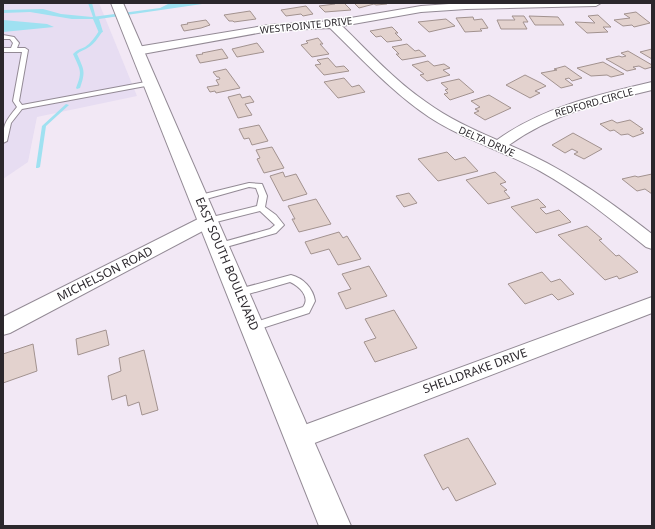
<svg xmlns="http://www.w3.org/2000/svg" width="655" height="529" viewBox="0 0 655 529" font-family="'Noto Sans',sans-serif">
<style>
.commercial{fill:#e7ddf2}
.water{fill:#9fe1f1}
.lines{fill:none;stroke-linecap:round;stroke-linejoin:round}
.stream{fill:#9fe1f1;fill-rule:evenodd}
.building{fill:#e3d2ce;stroke:#a2928f}
.service-casing{stroke:#938a95;stroke-width:2}
.minor-casing{stroke:#938a95;stroke-width:2}
.tertiary-casing{stroke:#938a95;stroke-width:2}
.service{fill:#fff;fill-rule:evenodd}
.minor{fill:#fff;fill-rule:evenodd}
.tertiary{fill:#fff;fill-rule:evenodd}
.labels{text-anchor:middle;stroke-width:3;stroke-linejoin:round;paint-order:stroke}
.far-street-label{font-size:10px;fill:#2b272c;stroke:#fff}
.street-label{font-size:12px;fill:#2b272c;stroke:#fff}
</style>
<rect width="100%" height="100%" fill="#f2e8f5"/>
<!-- commercial -->
<path class="commercial" d="M3,3H99L137,96L37,117L28,162L3,179Z"/>
<!-- water -->
<path class="water" d="M170,3H209L99,19L103,32L99,33L93,19H72L30,12L3,13V10L43,9L61,14L92,17L160,8Z
M3,20L47,24L54,27L3,32Z"/>
<g class="lines">
<!-- stream -->
<path class="stream" d="M88,3H92L96,18L93,17Z
M99,31L102,32C98,38 94,44 89,47C85,50 80,51 77,54C84,70 86,71 80,88L77,89L76,88C83,71 80,70 73,54C77,50 80,49 85,47C91,43 95,37 99,31Z
M66,104L69,105L46,126L40,167L38,168H36V167L42,126Z"/>
</g>
<!-- building -->
<path class="building" d="M334,3H344L351,10L325,12L319,6L335,4Z
M354,3H386L387,4L376,5L374,4L359,8Z
M306,6L313,14L303,16L301,14L286,16L281,10Z
M250,11L256,19L234,22L233,21H229L224,15Z
M636,12L650,23L634,27L632,25L623,26L614,20L630,18L624,14Z
M598,15L611,27H603L608,32L587,33L575,22L595,23L588,16Z
M512,16H524L528,22H523L527,29H501L497,20H515Z
M529,16L558,17L564,25H535Z
M473,17L474,20L482,19L488,28L480,29L482,31L465,32L456,18Z
M446,19L455,26L429,32L418,22Z
M206,20L210,25L201,28L184,31L181,25L188,24L187,23Z
M392,27L398,33H395L402,40L387,42L381,36L376,37L370,31Z
M318,38L323,44H320L329,54L312,57L301,45L308,43L306,41Z
M257,43L264,52L237,57L232,49Z
M407,44L415,51L419,50L426,56L402,60L396,54H399L392,47Z
M222,49L228,58L200,63L196,55L203,54L202,53Z
M652,49V59L640,52Z
M628,51L652,65V67L645,69L639,66L633,67L636,69L627,71L606,59L619,56L622,57L626,56L621,53Z
M328,58L336,67L344,66L349,71L324,75L315,65L321,64L317,60Z
M428,61L434,66L444,64L450,68L443,70L450,75L427,81L420,75L424,74L412,65Z
M603,62L624,74L611,77L607,75L591,76L577,68Z
M565,66L582,78L572,81L569,78L565,79L573,85L561,88L541,73L557,70L554,69Z
M226,69L240,88L216,93L215,91L210,92L207,87L219,85L216,80L220,79L219,77H217L213,72Z
M525,75L541,83L546,86L535,91L540,93L530,98L506,85Z
M344,78L352,87L359,85L365,92L338,98L324,82Z
M459,79L474,92L450,100L444,94L448,93L445,90L448,89L441,83Z
M240,94L242,98L250,96L254,102L245,104L252,115L238,118L228,97Z
M489,95L511,108L485,120L474,113L479,111L475,109L480,107L471,101Z
M612,120L617,123L630,120L643,129L640,130L644,133L633,137L628,134L621,135L614,130L610,131L600,124Z
M259,125L268,141L252,145L249,138L244,139L239,129Z
M573,133L602,149L584,159L574,154L578,152L572,149L565,153L552,145Z
M272,147L284,168L264,173L257,159L260,158L256,150Z
M447,152L455,160L465,157L478,171L438,181L418,159Z
M283,172L285,177L296,174L307,194L283,201L270,176Z
M495,172L506,182L500,184L507,190L504,191L510,198L488,204L466,180Z
M652,174V194L645,189L637,191L622,179L635,176L638,177Z
M409,193L417,203L404,207L396,196Z
M316,199L331,224L299,232L292,219H295L288,206Z
M538,199L546,207L540,208L546,214L559,210L571,222L536,233L511,207Z
M587,226L602,239L599,240L616,256L619,255L638,272L619,279L617,276L605,280L558,235Z
M339,232L343,238L347,236L361,259L338,265L329,249L311,254L305,242Z
M369,266L387,296L346,309L338,293L351,289L342,274Z
M542,272L551,282L560,279L574,294L558,300L552,294L525,304L508,284Z
M394,310L417,348L375,362L364,342L376,338L365,319Z
M106,330L109,345L78,355L76,339Z
M33,344L37,371L3,383V354Z
M144,350L158,410L142,415L139,402L128,406L126,395L112,400L108,376L121,371L119,358Z
M468,438L496,484L456,501L448,487L443,490L424,455Z"/>
<g class="lines">
<!-- service casing -->
<g class="service-casing">
<path id="service" d="M3,35L14,37L19,43L17,48H25L28,50L19,101L22,105L151,81L154,83L151,85L22,109L11,123L7,141L3,143C3,124 5,122 17,107L13,101L22,52H3V48H11L13,43L10,39H3Z
M249,183L262,184L267,196L265,207L276,215L284,225L276,233L219,249L216,248L215,246L216,244L270,229L275,225L260,211L208,224L204,221L208,218L257,206L259,196L256,188L249,187L199,201L196,200L195,198L196,196Z
M291,275C303,278 313,288 315,301L309,313L253,331L249,330L248,327L249,324L303,307C311,297 299,286 290,282L238,297L235,296L233,293L235,290Z"/>
</g>
<!-- minor casing -->
<g class="minor-casing">
<path id="minor" d="M463,3H601L596,6L466,9L421,12L342,26C369,52 395,81 426,102C448,118 472,129 497,140C543,107 597,95 652,82V90C602,102 552,114 509,145C562,167 607,199 652,234V249L646,247C612,220 578,192 540,171C504,151 464,140 429,117C392,92 362,59 330,28L269,31L137,55L133,54L131,51L133,48L137,47L269,25L333,21L421,6Z
M208,215L214,217L217,221L214,225L10,333L3,335V317L202,217Z
M652,297V313L299,449L290,446L287,438L290,430L299,427Z"/>
</g>
<!-- tertiary casing -->
<g class="tertiary-casing">
<path id="tertiary" d="M111,3H123L351,526H319Z"/>
</g>
<!-- service -->
<use href="#service" class="service"/>
<!-- minor -->
<use href="#minor" class="minor"/>
<!-- tertiary -->
<use href="#tertiary" class="tertiary"/>
</g>
<g class="labels">
<!-- far-street labels -->
<g class="far-street-label">
<text transform="translate(306 25) rotate(-6)" y="4">WESTPOINTE DRIVE</text>
<text transform="translate(594 102) rotate(-16)" y="4">REDFORD CIRCLE</text>
<text transform="translate(487 141) rotate(24)" y="4">DELTA DRIVE</text>
</g>
<!-- street labels -->
<g class="street-label">
<text transform="translate(227 264) rotate(67)" y="4">EAST SOUTH BOULEVARD</text>
<text transform="translate(105 274) rotate(-27)" y="4">MICHELSON ROAD</text>
<text transform="translate(475 371) rotate(-20)" y="4">SHELLDRAKE DRIVE</text>
</g>
</g>
<!-- border -->
<rect width="655" height="529" fill="none" stroke="#2b272c" stroke-width="8"/>
</svg>
